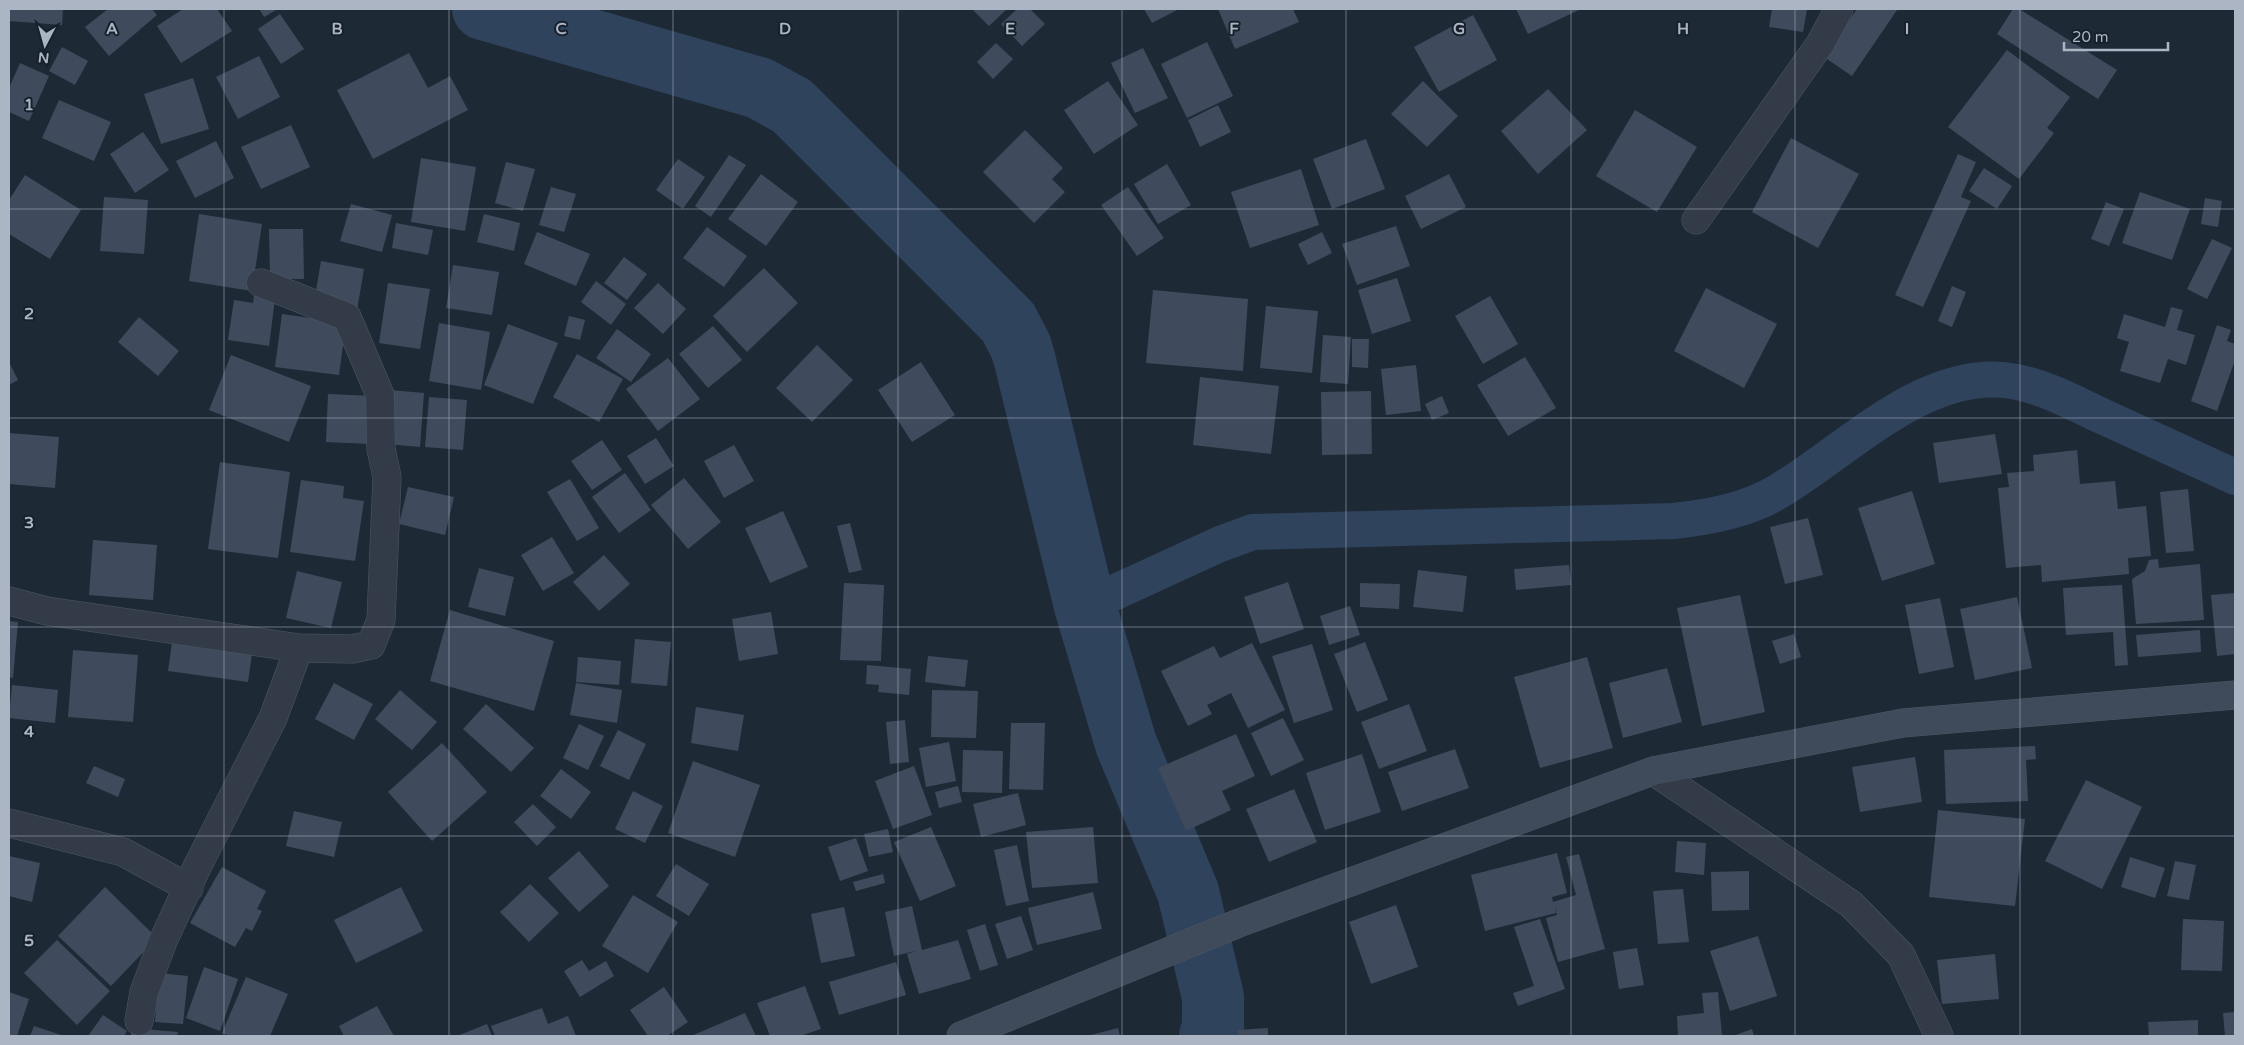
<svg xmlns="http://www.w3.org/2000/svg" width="2244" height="1045" viewBox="0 0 2244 1045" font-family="'Varela Round',sans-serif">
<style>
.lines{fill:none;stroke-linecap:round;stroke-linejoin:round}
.canal{stroke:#2f435d;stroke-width:36}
.river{stroke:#2f435d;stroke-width:62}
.building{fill:#3f4b5c}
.street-casing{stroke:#4f5865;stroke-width:29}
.secondary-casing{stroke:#4f5865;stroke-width:29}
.street{stroke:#323b47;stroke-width:28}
.secondary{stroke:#3f4a5a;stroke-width:28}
.grid{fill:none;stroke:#abb5c4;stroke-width:1;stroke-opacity:0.55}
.grid-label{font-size:16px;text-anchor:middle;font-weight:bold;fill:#abb5c4;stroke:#17202b;stroke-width:4;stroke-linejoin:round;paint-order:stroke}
</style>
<rect width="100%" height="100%" fill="#1e2936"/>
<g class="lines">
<!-- canal -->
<path class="canal" d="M1085,606L1220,544L1253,532L1674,521C1710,517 1748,510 1779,491C1848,450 1930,363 2017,382C2047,388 2076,404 2104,417C2148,437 2192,457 2235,477"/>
<!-- river -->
<path class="river" d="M483,9L759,88L792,106L1008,322L1021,347L1025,361L1085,606L1126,744L1188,892L1213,997V1028L1210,1036"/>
</g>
<!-- building -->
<path class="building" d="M9,9H63L62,25L9,21Z
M108,9H152L157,15L109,56L85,27Z
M183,9H217L232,31L181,63L157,26Z
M259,9H278L264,17Z
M972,9H1007L989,26Z
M1017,9H1030L1045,24L1022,46L1001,24Z
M1144,9H1179L1152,23Z
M1218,9H1293L1299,22L1235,49Z
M1516,9H1581L1528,34Z
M1772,9H1807L1803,32L1769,27Z
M1857,9L1897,10L1852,76L1824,57Z
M2013,9H2019L2117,70L2098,99L1997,34Z
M280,14L304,49L281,64L258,29Z
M1473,15L1497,60L1439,92L1414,47Z
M1207,42L1233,96L1187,118L1161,64Z
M996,43L1013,59L993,79L977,62Z
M62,47L88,61L75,85L49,71Z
M1143,48L1168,98L1135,113L1111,63Z
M2007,50L2070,97L2047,128L2054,133L2019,179L1948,127Z
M409,53L428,88L450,76L468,110L373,159L337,90Z
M259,56L280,97L238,119L216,77Z
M20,63L49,76L29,121L9,112V88Z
M193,78L209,129L161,144L144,94Z
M1108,81L1138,125L1094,154L1064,110Z
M1423,81L1458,116L1427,147L1391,114Z
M1548,89L1587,130L1538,174L1501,131Z
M59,100L111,122L94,161L42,138Z
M1218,105L1231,132L1200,147L1188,120Z
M1635,110L1697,147L1657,212L1596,176Z
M291,125L310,167L261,189L241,147Z
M1025,130L1063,168L1052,179L1065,192L1034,223L983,172Z
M143,132L169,170L135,193L110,154Z
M1791,138L1859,174L1818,248L1752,212Z
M1366,139L1385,189L1332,209L1313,159Z
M216,141L234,178L195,198L176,161Z
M1958,154L1976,162L1961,197L1971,201L1923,307L1895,295Z
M729,155L746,165L711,217L695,206Z
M421,158L476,167L465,231L411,222Z
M678,159L705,177L683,209L656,190Z
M506,162L535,169L523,211L495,203Z
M1167,164L1191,205L1158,224L1134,184Z
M1984,168L2012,186L1997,209L1969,191Z
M1301,169L1319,225L1250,248L1231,192Z
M761,174L798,202L766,246L728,219Z
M1449,174L1466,207L1421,229L1405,196Z
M25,175L81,210L50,259L9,234V200Z
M551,187L576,194L564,232L539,225Z
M1128,187L1164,238L1137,256L1101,205Z
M2140,192L2190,209L2172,260L2122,243Z
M104,197L148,200L144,254L100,251Z
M2205,198L2222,201L2218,227L2201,224Z
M2106,202L2124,209L2109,246L2091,239Z
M351,204L392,215L382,252L340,241Z
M199,214L262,224L252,291L189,281Z
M484,214L520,223L514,251L477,242Z
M396,223L433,230L428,255L392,248Z
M1396,226L1410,266L1357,285L1342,244Z
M707,227L747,256L724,287L683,258Z
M269,229H303L304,279H270Z
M537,232L590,254L576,286L524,264Z
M1322,232L1332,253L1308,265L1298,244Z
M2212,239L2232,248L2207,299L2187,289Z
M624,257L647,274L627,300L604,283Z
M321,261L364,269L357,310L314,302Z
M453,265L499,272L492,315L446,308Z
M764,268L798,303L747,352L713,316Z
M1397,278L1411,321L1372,334L1358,290Z
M596,281L626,304L611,325L581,302Z
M388,283L430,289L420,349L379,343Z
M658,283L686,309L663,334L634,308Z
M1952,286L1966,292L1952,327L1938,321Z
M255,288L276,291L269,346L228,340L234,300L253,303Z
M1706,288L1777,324L1744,388L1674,351Z
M1153,290L1248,299L1243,371L1146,363Z
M1490,296L1518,344L1483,364L1455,316Z
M1266,306L1318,311L1312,373L1260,368Z
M2171,307L2183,310L2177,330L2195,335L2186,365L2168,359L2160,383L2120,371L2129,342L2117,338L2124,314L2165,327Z
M282,314L346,323L339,375L275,367Z
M569,316L585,320L580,340L564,336Z
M139,317L179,351L158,376L118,342Z
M439,323L490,332L481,390L429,381Z
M508,324L558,343L533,404L484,385Z
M2217,325L2231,330L2227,341L2235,344V360L2217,411L2191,401Z
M713,326L742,360L708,388L679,354Z
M617,329L651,354L631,382L596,358Z
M1323,335L1351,337L1348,384L1320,382Z
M1352,339H1369L1368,368L1352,367Z
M817,345L853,380L812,422L776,388Z
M577,354L623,379L599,422L553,397Z
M231,355L311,386L289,442L209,410Z
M1525,357L1556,408L1508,436L1477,385Z
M668,358L700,399L658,431L626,389Z
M9,362L18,380L9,385Z
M921,362L955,415L912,442L878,390Z
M1416,365L1421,411L1386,415L1381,369Z
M1200,377L1279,386L1271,454L1193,445Z
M390,390L424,393L420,447L386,444Z
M1371,391L1372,454L1322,455L1321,392Z
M328,394L373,396L371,444L326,442Z
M1442,396L1449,413L1432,420L1425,404Z
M429,397L467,400L463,450L425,447Z
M9,433L59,437L55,488L9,484Z
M1995,434L2002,474L1939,483L1933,443Z
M656,438L674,466L645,484L627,456Z
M602,440L622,470L592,490L571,461Z
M734,445L754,481L724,498L704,461Z
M2077,450L2080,484L2115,481L2118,509L2146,506L2151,556L2128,558L2129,574L2042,582L2041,565L2006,568L1998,488L2009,487L2007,473L2034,471L2033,455Z
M220,462L290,472L278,558L208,549Z
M625,473L651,510L619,533L592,497Z
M684,478L721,522L688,549L651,505Z
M570,479L599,528L577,541L547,492Z
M301,480L344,486L343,498L364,501L355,561L290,552Z
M408,487L454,497L445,535L399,524Z
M2188,489L2194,551L2166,553L2160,492Z
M1912,491L1935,564L1882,581L1858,508Z
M783,511L808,567L770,583L745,528Z
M1808,518L1823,575L1785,584L1770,527Z
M850,523L862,570L849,573L837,526Z
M552,537L574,573L543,591L521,555Z
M93,540L157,545L153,600L89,595Z
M604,555L630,584L599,611L573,582Z
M2158,559L2159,568L2200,564L2204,620L2136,624L2132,579L2145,571L2149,560Z
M1569,565L1571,585L1516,590L1514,569Z
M479,568L514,577L505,616L468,607Z
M1418,570L1467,576L1463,612L1413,607Z
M297,571L342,582L331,628L286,618Z
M1288,582L1304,629L1260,644L1244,597Z
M844,583L884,585L881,661L840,660Z
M1360,583L1400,584L1399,609L1360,607Z
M2122,585L2128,665L2115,666L2113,632L2066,635L2063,588Z
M2235,593V654L2217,656L2211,595Z
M1740,595L1765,712L1702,726L1677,608Z
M2017,597L2032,668L1975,680L1960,609Z
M1940,598L1954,667L1919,674L1905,605Z
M1350,606L1360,635L1329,645L1320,616Z
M450,610L554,641L534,711L430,681Z
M771,612L778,654L739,661L732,619Z
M9,621L18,622L13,678L9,677Z
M2200,630L2201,652L2138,657L2136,635Z
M1794,634L1801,657L1780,664L1772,641Z
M173,636L253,647L248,682L168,671Z
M635,639L671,642L667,686L631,683Z
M1365,642L1388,700L1357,712L1334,654Z
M1252,643L1285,710L1248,728L1231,693L1207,705L1212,714L1188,726L1161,671L1214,646L1220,658Z
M1312,644L1333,710L1294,723L1272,656Z
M73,650L138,655L133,722L68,717Z
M928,656L968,660L965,687L925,682Z
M578,657L621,661L619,685L576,682Z
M1587,657L1613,748L1540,768L1514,677Z
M867,665L911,669L909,695L878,692L879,685L866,684Z
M1667,668L1682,722L1623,738L1609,683Z
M334,683L373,704L354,740L315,719Z
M576,683L622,690L617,723L570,715Z
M12,685L58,690L55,723L9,718Z
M400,690L437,722L412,750L375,719Z
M932,690L978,691L976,738L931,737Z
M486,704L534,748L511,772L463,729Z
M1409,704L1427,751L1379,769L1361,722Z
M696,707L744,715L738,751L691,743Z
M1283,718L1304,760L1271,776L1251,733Z
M905,720L909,762L890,764L886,722Z
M1011,723H1045L1043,790L1009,789Z
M579,724L604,736L588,770L563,758Z
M618,730L646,744L629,780L600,766Z
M1236,734L1255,776L1222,791L1231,810L1186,831L1158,768Z
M949,742L956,781L926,787L919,748Z
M442,743L487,792L432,841L388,792Z
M2035,746L2036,759L2026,760L2028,801L1946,804L1944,750Z
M1455,749L1469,788L1402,811L1388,772Z
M963,750L1003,751L1002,793L962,792Z
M1362,754L1381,812L1325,830L1306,773Z
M1915,757L1922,802L1860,812L1852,767Z
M693,761L760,785L735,857L668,833Z
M94,766L125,779L118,797L86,783Z
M914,766L932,815L893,829L875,781Z
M561,769L591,792L571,819L540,796Z
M2086,780L2142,807L2102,889L2045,861Z
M958,786L962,802L939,808L935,792Z
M1294,789L1317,842L1269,862L1246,809Z
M633,791L663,806L645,843L615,829Z
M1018,793L1026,825L981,837L973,804Z
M533,804L556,827L537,846L514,822Z
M1938,810L2025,819L2015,906L1929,897Z
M294,811L342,822L334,857L286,846Z
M931,827L956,886L920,901L894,842Z
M1093,827L1098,883L1032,888L1026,832Z
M888,829L893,852L869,857L864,834Z
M856,838L868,871L840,881L828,847Z
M1677,841L1706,843L1704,875L1675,872Z
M1017,845L1029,901L1006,906L994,850Z
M579,851L609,886L579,912L548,878Z
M1557,853L1567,893L1552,897L1553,902L1576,895L1566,857L1579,854L1605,949L1558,962L1546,918L1557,915L1555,906L1556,913L1485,931L1471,875Z
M9,856L40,863L32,902L9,896Z
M2130,857L2165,868L2155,898L2121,887Z
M2175,861L2196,865L2189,900L2167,896Z
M676,864L709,884L689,916L656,896Z
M222,867L266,891L257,909L262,911L252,931L246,928L235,947L190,923Z
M1749,871V910L1712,911L1711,872Z
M883,874L885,883L856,891L853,882Z
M530,884L559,913L529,942L500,912Z
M105,887L157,938L111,986L58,936Z
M401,887L423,931L356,963L334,920Z
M1683,889L1689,942L1658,944L1653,891Z
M1093,892L1102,929L1037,945L1028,908Z
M633,895L678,922L648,973L602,946Z
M1396,905L1418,967L1371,984L1349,922Z
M912,906L922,950L958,940L971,979L919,994L907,954L916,951L894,956L885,912Z
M844,907L855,956L821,963L811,914Z
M1021,916L1033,950L1007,959L995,924Z
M1540,919L1565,989L1518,1006L1513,993L1534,986L1514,927Z
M2183,919L2224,921L2222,971L2181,970Z
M985,924L998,965L980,971L967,930Z
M1758,936L1777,996L1730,1011L1710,951Z
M57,940L110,991L77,1025L24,973Z
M1637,948L1644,985L1619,989L1613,952Z
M1995,954L1999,999L1942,1004L1937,960Z
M582,960L589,971L606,961L614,976L580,997L564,971Z
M896,962L906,995L839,1015L829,982Z
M204,967L238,979L220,1031L186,1018Z
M159,973L188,976L183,1024L155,1022Z
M246,977L288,994L270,1036H231L222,1033Z
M805,986L821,1029L800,1036H770L757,1003Z
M664,987L688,1022L667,1036H648L630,1010Z
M9,992L29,999L17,1036H9Z
M1718,992L1722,1036H1678L1677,1016L1704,1013L1702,993Z
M377,1006L394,1036H344L339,1026Z
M542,1008L548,1024L568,1016L576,1036H495L491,1026Z
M2235,1012V1036H2225L2223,1013Z
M745,1013L756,1036H691Z
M103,1015L127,1031L124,1036H88Z
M2198,1020V1036H2149L2148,1022Z
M487,1024L492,1036H457Z
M34,1026L64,1036H30Z
M132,1028L178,1032L177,1036H131Z
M1118,1028L1120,1036H1087Z
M1268,1028V1036H1238V1030Z
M1752,1029L1754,1036H1733Z"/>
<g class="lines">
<!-- street casing -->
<g class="street-casing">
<path id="street" d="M1696,220L1820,44L1839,9
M9,601L47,611L299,648L352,649L371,645L381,620L387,477L381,449L380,395L347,317L261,283
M1653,771L1851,904L1901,955L1939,1036
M9,823L123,852L189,888
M139,1021L144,992L163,941L197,867L273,718L299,648"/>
</g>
<!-- secondary casing -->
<g class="secondary-casing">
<path id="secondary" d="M961,1036L1239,923L1653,771L1903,723L2235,695"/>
</g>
<!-- street -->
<use href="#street" class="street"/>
<!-- secondary -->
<use href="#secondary" class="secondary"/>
</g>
<!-- grid -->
<path class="grid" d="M224,9V1036M449,9V1036M673,9V1036M898,9V1036M1122,9V1036M1346,9V1036M1571,9V1036M1795,9V1036M2020,9V1036M9,209H2235M9,418H2235M9,627H2235M9,836H2235"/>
<g class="grid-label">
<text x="112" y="34">A</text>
<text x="337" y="34">B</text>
<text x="561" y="34">C</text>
<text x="785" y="34">D</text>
<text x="1010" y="34">E</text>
<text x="1234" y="34">F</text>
<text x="1459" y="34">G</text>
<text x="1683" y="34">H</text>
<text x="1907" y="34">I</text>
<text x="29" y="110">1</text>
<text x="29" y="319">2</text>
<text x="29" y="528">3</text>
<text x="29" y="737">4</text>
<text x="29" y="946">5</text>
</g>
<!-- border -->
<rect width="2244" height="1045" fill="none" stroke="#abb5c4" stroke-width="20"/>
<!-- north arrow -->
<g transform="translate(45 45) rotate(186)" stroke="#17202b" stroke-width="4" paint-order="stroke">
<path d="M0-4L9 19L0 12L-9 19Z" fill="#abb5c4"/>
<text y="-8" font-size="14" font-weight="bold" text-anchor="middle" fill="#abb5c4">N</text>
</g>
<!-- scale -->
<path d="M2064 42v8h104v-8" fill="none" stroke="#abb5c4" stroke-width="2.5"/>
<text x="2072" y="42" font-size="15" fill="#abb5c4" stroke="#17202b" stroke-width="4" paint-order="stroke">20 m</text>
</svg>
